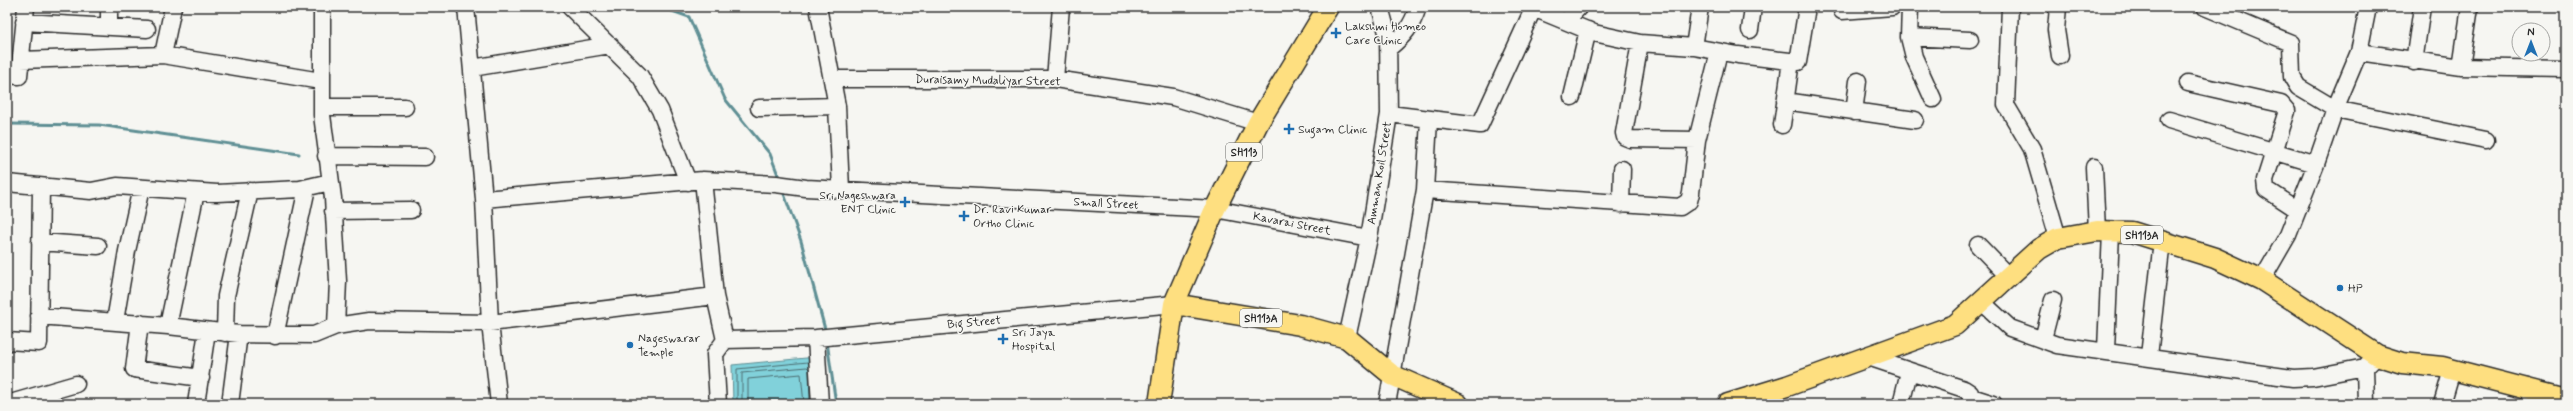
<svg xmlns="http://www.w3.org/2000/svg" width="2573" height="411" viewBox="0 0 2573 411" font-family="Mynerve,sans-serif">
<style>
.water{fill:#81d1da;stroke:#5f8f94}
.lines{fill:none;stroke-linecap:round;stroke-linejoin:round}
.shore{stroke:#4d6d71;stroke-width:1}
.stream{stroke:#5f8f94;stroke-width:3}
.minor-casing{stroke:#2b2b2b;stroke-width:19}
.major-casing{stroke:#2b2b2b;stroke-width:23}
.minor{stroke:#f6f6f2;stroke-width:16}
.major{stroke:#fedf80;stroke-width:20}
.poi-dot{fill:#1f6fb2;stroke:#f6f6f2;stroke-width:1.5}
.labels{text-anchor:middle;stroke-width:3;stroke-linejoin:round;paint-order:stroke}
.shield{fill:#f6f6f2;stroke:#686867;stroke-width:1}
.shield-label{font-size:11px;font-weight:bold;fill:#2b2b2b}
.poi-label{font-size:12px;fill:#2b2b2b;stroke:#f6f6f2;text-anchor:start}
.street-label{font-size:12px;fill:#2b2b2b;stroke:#f6f6f2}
</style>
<rect width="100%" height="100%" fill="#f6f6f2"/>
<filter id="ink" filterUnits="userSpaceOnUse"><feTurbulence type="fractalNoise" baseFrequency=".025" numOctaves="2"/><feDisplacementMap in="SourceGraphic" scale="8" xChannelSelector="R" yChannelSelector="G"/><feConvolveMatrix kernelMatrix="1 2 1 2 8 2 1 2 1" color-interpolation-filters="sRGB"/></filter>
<g filter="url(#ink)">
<!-- water -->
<path class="water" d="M817,357L819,404H733L732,365Z"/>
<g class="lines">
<!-- shore -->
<path class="shore" d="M737,404V369L808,362
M742,404V373L807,367L809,369L810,404
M748,404V379L801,374L804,404"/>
<!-- stream -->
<path class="stream" d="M661,7L689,17L725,99L770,154L780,180
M7,124L99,125L299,154
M783,191L801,241L826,333
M827,342L836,404"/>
<!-- minor casing -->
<g class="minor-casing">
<path id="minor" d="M173,7L163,55L321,81
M322,7V115L333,198L338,281L336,326
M466,7L484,199L490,323L499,404
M570,7L640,76L660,110L688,182
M818,7L837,106L841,189
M1531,7L1594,33L1640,43L1694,47L1738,55L1798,62L1807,7
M1910,7L1909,37L1914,57L1933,99
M2010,7L2006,105L2032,149L2058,238
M2058,7L2056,30L2060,56
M2205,7L2291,43L2292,77L2298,87L2335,109L2486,140
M1842,11L1892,7
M1566,21L1579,7
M24,22L147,29
M109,27V7
M1750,30L1753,7
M1909,37L1970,40
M1640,43L1624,133L1625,137L1630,139L1697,140
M1694,47L1700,7
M1389,48C1404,36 1412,26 1418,7
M2359,52L2461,67L2566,69
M21,60L163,55
M2414,62L2422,7
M2461,67L2470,7
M472,68L610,45
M7,75L19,76L26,7
M833,79H1055L1173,97L1258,123
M1055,79L1061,7
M2188,83L2281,104L2287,111L2265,180L2266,189L2298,210
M1572,97L1588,30
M1785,101L1915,120
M323,107H405
M759,108L837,106
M1854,112L1858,81
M1389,114L1480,125L1534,7
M2169,120L2316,164
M1782,125L1791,61
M326,156L425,157
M2094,167L2097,231
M703,180L715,296L725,340L715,354L718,404
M7,183L91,191L117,186L217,193L300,189L330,182
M1425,190L1680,207L1689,201L1691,193L1697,140L1719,52
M484,199L703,180L776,184L806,188L1215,209L1369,238
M1621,204L1622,169
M333,211L411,210
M40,242L98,246
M1978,245L2009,277
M2262,280L2288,235L2316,164L2335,109L2359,52L2368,7
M1982,302L2010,328L2057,345L2293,378L2313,377L2365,367L2377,355
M39,316L168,326L239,334L314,335L336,326L369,321L490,323L715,296
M115,321L127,251L141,188
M140,323L134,369L201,378
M168,326L196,192
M225,333L226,296L250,191
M275,336L307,188
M816,338L820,404
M1347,338L1369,238L1389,114L1388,36L1380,7
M2043,339L2053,300
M725,340L816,338L1174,304
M7,341L39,343L41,187
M2106,350L2111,232
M1865,356L1964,389L1970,393L1971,404
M2149,356L2162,241
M2365,367L2366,404
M2527,387L2532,404
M1972,397L1994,404
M7,404L76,384
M196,404L207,331
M230,404L239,334
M1387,404L1425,190L1429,120
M1901,404L1909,372
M2442,404L2452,370"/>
</g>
<!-- major casing -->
<g class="major-casing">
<path id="major" d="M1174,304L1300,325L1347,338L1392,375L1458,404
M1159,404L1174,304L1215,209L1258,123L1328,7
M1728,404L1787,386L1955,325L2039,249L2058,238L2097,231L2132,232L2215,258L2262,280L2377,355L2402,363L2442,367L2566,399"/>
</g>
<!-- minor -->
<use href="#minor" class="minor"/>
<!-- major -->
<use href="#major" class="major"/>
</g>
</g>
<!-- markers -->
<g class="poi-dot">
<path d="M1334 27h4v4h4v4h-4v4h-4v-4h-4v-4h4z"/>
<path d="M1287 123h4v4h4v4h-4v4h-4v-4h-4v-4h4z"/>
<path d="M903 196h4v4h4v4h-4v4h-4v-4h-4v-4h4z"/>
<path d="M962 210h4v4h4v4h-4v4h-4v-4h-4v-4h4z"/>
<circle cx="2340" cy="288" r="4"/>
<path d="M1001 333h4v4h4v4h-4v4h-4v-4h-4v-4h4z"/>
<circle cx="630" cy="345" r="4"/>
</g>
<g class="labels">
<!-- shield labels -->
<g class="shield">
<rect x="1226" y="143" width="36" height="18" rx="3"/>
<rect x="2121" y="226" width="42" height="18" rx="3"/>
<rect x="1240" y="309" width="42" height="18" rx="3"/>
</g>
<g class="shield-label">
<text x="1244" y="156">SH113</text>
<text x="2142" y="239">SH113A</text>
<text x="1261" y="322">SH113A</text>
</g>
<!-- poi labels -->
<g class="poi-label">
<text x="1345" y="30">Lakshmi Homeo<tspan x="1345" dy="14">Care Clinic</tspan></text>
<text x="1298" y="133">Sugam Clinic</text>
<text x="896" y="199" text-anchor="end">Sri Nageshwara<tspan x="896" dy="14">ENT Clinic</tspan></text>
<text x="973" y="213">Dr. Ravi Kumar<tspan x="973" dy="14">Ortho Clinic</tspan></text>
<text x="2348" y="292">HP</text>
<text x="1012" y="336">Sri Jaya<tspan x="1012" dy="14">Hospital</tspan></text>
<text x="638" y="342">Nageswarar<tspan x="638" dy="14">Temple</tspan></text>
</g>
<!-- street labels -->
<g class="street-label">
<text transform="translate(988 80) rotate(1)" y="4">Duraisamy Mudaliyar Street</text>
<text transform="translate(1379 173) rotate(-81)" y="4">Amman Koil Street</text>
<text transform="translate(1106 203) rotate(3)" y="4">Small Street</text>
<text transform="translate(1292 223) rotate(11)" y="4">Kavarai Street</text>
<text transform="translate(974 322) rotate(-5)" y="4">Big Street</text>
</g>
</g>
<!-- margin -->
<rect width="2573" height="411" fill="none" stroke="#f6f6f2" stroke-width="24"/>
<rect x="12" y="12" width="2549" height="387" fill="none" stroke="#2b2b2b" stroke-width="1.5" filter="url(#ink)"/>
<!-- north arrow -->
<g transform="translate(2531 42)"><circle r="19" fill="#f6f6f2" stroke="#a5a5a2"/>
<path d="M0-3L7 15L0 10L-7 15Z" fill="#1f6fb2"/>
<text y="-6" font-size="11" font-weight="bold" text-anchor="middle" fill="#2b2b2b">N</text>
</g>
</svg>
